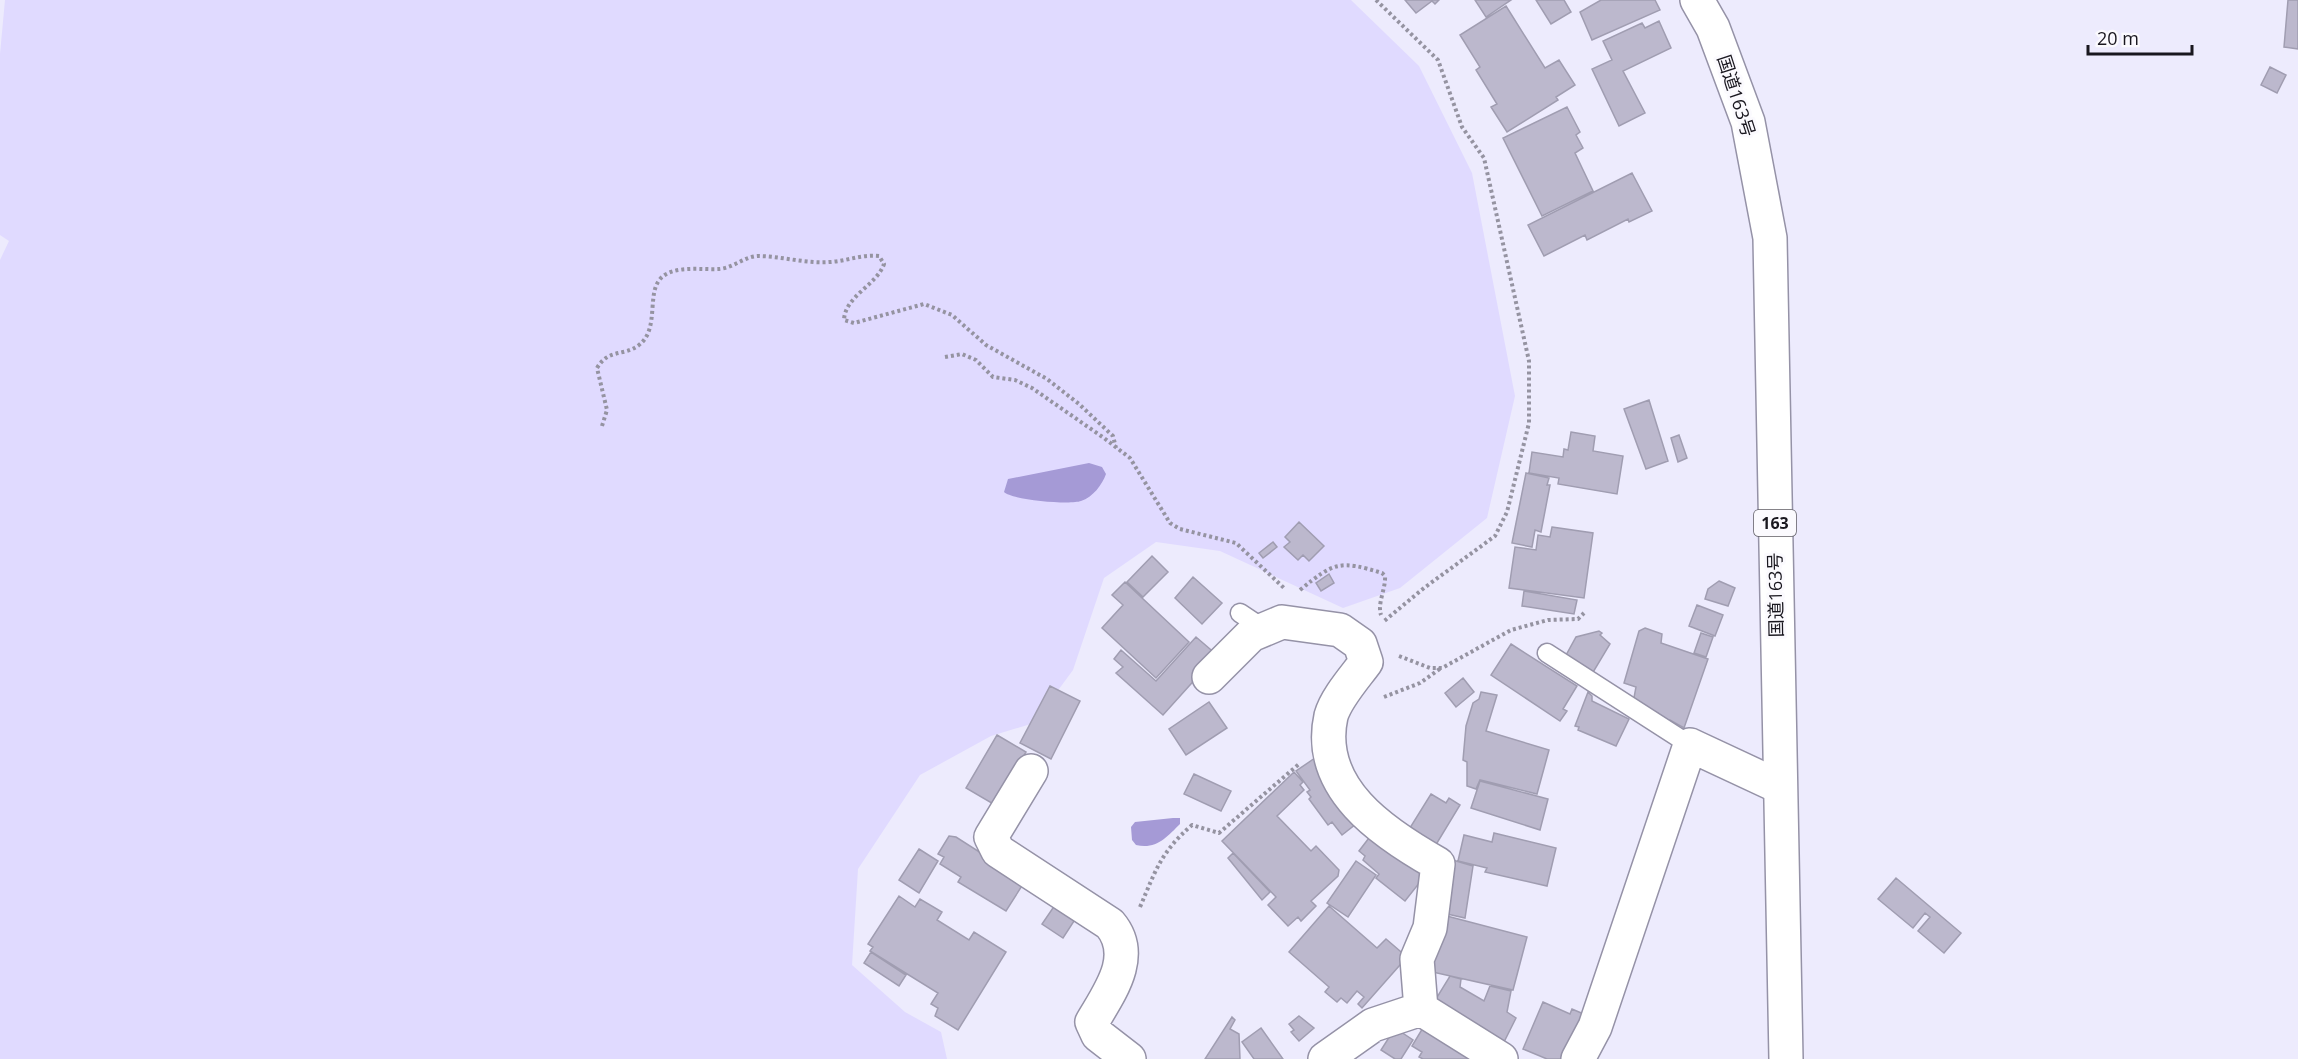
<svg xmlns="http://www.w3.org/2000/svg" width="2298" height="1059" viewBox="0 0 2298 1059" font-family="'Open Sans','Noto Sans JP',sans-serif">
<style>
.green{fill:#e0daff}
.water{fill:#a59ad6}
.building{fill:#bcb8cd;stroke:#a09db1;stroke-width:1.5}
.lines{fill:none;stroke-linecap:round;stroke-linejoin:round}
.lane-casing{stroke:#9592a7;stroke-width:21}
.street-casing{stroke:#9592a7;stroke-width:36}
.highway-casing{stroke:#9592a7;stroke-width:36}
.path{stroke:#9593a1;stroke-width:4;stroke-dasharray:3 3;stroke-linecap:butt}
.lane{stroke:#fff;stroke-width:18}
.street{stroke:#fff;stroke-width:33}
.highway{stroke:#fff;stroke-width:33}
.labels{text-anchor:middle;stroke-width:6;stroke-linejoin:round;paint-order:stroke}
.shield{fill:#fbfafe;stroke:#5d5b62;stroke-width:1.5}
.shield-label{font-size:16px;font-weight:bold;fill:#19171f}
.street-label{font-size:18px;fill:#19171f;stroke:#fbfafe}
</style>
<rect width="100%" height="100%" fill="#edebfd"/>
<!-- green -->
<path class="green" d="M5,0H1351L1419,66L1472,173L1515,396L1487,518L1400,588L1343,608L1220,551L1156,542L1104,578L1073,670L1034,723L991,736L920,775L858,869L852,965L905,1012L941,1032L947,1059H0V260L9,241L0,235V54Z"/>
<!-- water -->
<path class="water" d="M1089,463L1102,467L1106,474C1102,485 1093,497 1081,501C1070,505 1012,500 1004,492L1008,479Z
M1173,818H1180V824C1167,837 1156,850 1136,845L1132,840L1131,827L1135,822Z"/>
<!-- building -->
<path class="building" d="M1405,0H1439L1435,4L1432,1L1416,13Z
M1475,0H1511L1486,17Z
M1536,0H1564L1571,12L1551,24Z
M1601,0H1655L1660,10L1592,40L1580,12Z
M2288,0H2298V49L2284,47Z
M1506,6L1545,68L1559,60L1575,85L1556,97L1558,100L1507,132L1491,107L1497,104L1476,70L1480,67L1460,35Z
M1659,21L1671,48L1623,71L1645,113L1619,126L1592,69L1612,60L1603,41L1642,23L1645,28Z
M2270,67L2286,75L2277,93L2261,85Z
M1567,107L1580,132L1576,135L1583,148L1575,153L1593,191L1542,216L1503,138Z
M1632,173L1652,211L1629,222L1628,219L1587,240L1585,235L1544,256L1528,225Z
M1649,400L1668,461L1646,469L1624,409Z
M1571,432L1595,436L1593,451L1623,456L1617,494L1558,484L1559,478L1529,473L1532,452L1563,457L1564,449L1568,450Z
M1679,435L1687,458L1678,462L1671,438Z
M1526,473L1549,478L1547,485H1550L1541,532L1535,530L1532,547L1512,543Z
M1299,522L1324,546L1309,561L1303,555L1298,560L1284,547L1290,542L1285,537Z
M1552,527L1593,533L1584,598L1509,588L1515,547L1536,550L1538,535L1550,537Z
M1273,542L1277,547L1263,558L1259,553Z
M1152,556L1168,572L1143,597L1127,582Z
M1329,574L1334,583L1321,591L1316,583Z
M1193,577L1222,603L1202,624L1175,598Z
M1719,581L1735,588L1728,606L1705,599L1708,589Z
M1125,582L1189,642L1156,678L1102,628L1123,605L1112,595Z
M1524,591L1577,600L1574,614L1522,606Z
M1697,605L1723,615L1715,636L1689,626Z
M1645,628L1662,634L1661,643L1708,659L1684,728L1670,720L1668,723L1657,719L1658,713L1633,703L1636,687L1624,683L1639,631Z
M1599,631L1602,633L1600,635L1610,644L1592,674L1565,657L1576,637Z
M1701,633L1713,637L1706,657L1694,653Z
M1196,637L1217,655L1163,715L1116,673L1123,667L1114,659L1121,650L1156,681Z
M1511,644L1577,686L1563,709L1567,711L1560,721L1491,675Z
M1463,678L1474,692L1456,707L1445,693Z
M1050,686L1080,701L1051,759L1020,743Z
M1481,692L1497,695L1486,731L1549,750L1537,794L1480,780L1476,789L1467,786V762L1463,760L1466,726L1473,703L1479,699Z
M1588,692L1592,696V701L1629,719L1616,746L1578,730L1579,727L1575,726Z
M1209,702L1227,728L1186,755L1169,729Z
M997,735L1026,752L995,805L966,788Z
M1315,758L1361,820L1342,835L1332,822L1328,825L1309,799L1311,797L1307,792L1310,790L1296,771Z
M1294,772L1303,782L1300,785L1304,790L1277,816L1311,851L1316,846L1339,870L1338,876L1311,901L1316,906L1301,921L1298,917L1288,926L1268,905L1276,897L1222,841Z
M1194,774L1231,791L1221,811L1184,794Z
M1480,781L1548,799L1540,830L1471,808Z
M1431,794L1446,803L1449,798L1460,805L1434,848L1408,831Z
M1494,833L1556,848L1547,886L1485,872L1487,868L1458,861L1464,835L1492,842Z
M1372,834L1428,872L1405,901L1376,878L1379,874L1363,860L1365,856L1359,851Z
M949,836L956,837L1025,881L1006,911L958,882L961,877L940,864L944,857L938,854Z
M919,849L938,861L919,893L899,880Z
M1233,853L1270,892L1262,900L1228,858Z
M1446,858L1473,866L1465,918L1438,912Z
M1356,861L1376,875L1348,917L1327,903Z
M1896,878L1961,933L1944,953L1918,931L1930,917L1925,913L1913,928L1878,899Z
M899,896L915,907L920,899L942,912L937,920L969,940L974,932L1006,952L958,1030L935,1016L938,1008L931,1004L938,993L870,951L873,947L868,944Z
M1055,905L1076,918L1063,938L1042,924Z
M1329,906L1377,948L1386,939L1407,957L1362,1008L1358,1004L1364,997L1357,991L1347,1003L1341,998L1337,1002L1325,992L1329,987L1289,952Z
M1443,915L1527,937L1513,990L1428,971Z
M871,952L906,975L899,986L864,963Z
M1450,976L1461,979L1460,987L1484,1001L1490,986L1511,991L1507,1012L1516,1018L1501,1048L1431,1007Z
M1543,1002L1570,1014L1572,1009L1586,1015L1568,1059H1547L1523,1049Z
M1299,1016L1314,1028L1299,1041L1291,1032L1294,1030L1289,1024Z
M1232,1017L1235,1020L1230,1029L1239,1034L1240,1059H1205Z
M1424,1026L1476,1059H1423L1419,1057L1422,1052L1412,1046Z
M1261,1028L1283,1059H1254L1242,1042Z
M1395,1028L1413,1040L1401,1059H1395L1381,1050Z"/>
<g class="lines">
<!-- lane casing -->
<g class="lane-casing">
<path id="lane" d="M1240,613L1264,629
M1547,653L1690,745"/>
</g>
<!-- street casing -->
<g class="street-casing">
<path id="street" d="M1209,677L1251,635L1282,622L1340,630L1360,644L1366,662C1355,677 1336,698 1331,716C1315,788 1383,833 1438,864L1430,928L1417,959L1421,1009
M1031,771L991,837L998,851L1110,924C1137,956 1109,993 1092,1022L1098,1035L1129,1059
M1325,1059L1373,1025L1421,1009L1501,1059
M1578,1059L1595,1027L1690,745L1780,787"/>
</g>
<!-- highway casing -->
<g class="highway-casing">
<path id="highway" d="M1697,0L1713,28L1748,122L1770,238L1786,1059"/>
</g>
<!-- path -->
<path class="path" d="M1376,0L1438,60L1462,127L1484,158L1529,361V423L1507,512L1495,536L1424,588L1383,622
M945,357L962,354L976,360L993,377L1015,380L1032,388L1104,438L1130,458L1170,523L1180,529L1236,543L1284,588
M602,426L607,410L597,368C609,348 623,357 639,345C660,329 646,293 661,278C674,265 702,270 719,269C733,268 744,257 757,256C781,256 806,264 830,262C847,261 862,254 879,256L884,264C877,285 845,296 844,320L854,323L924,304L952,315L986,345L1047,379L1079,404L1113,436L1116,448
M1300,590C1334,562 1340,560 1382,573L1385,576C1386,588 1377,604 1381,615
M1399,656L1430,668H1442L1511,630L1548,620L1578,619L1584,613
M1384,697L1420,683L1441,668
M1140,907C1156,870 1160,853 1192,825L1219,833L1299,764"/>
<!-- lane -->
<use href="#lane" class="lane"/>
<!-- street -->
<use href="#street" class="street"/>
<!-- highway -->
<use href="#highway" class="highway"/>
</g>
<g class="labels">
<!-- shield labels -->
<rect class="shield" x="1754" y="510" width="42" height="26" rx="4.5"/>
<g class="shield-label">
<text x="1775" y="529">163</text>
</g>
<!-- street labels -->
<g class="street-label">
<text transform="translate(1736 96) rotate(72)" y="6">国道163号</text>
<text transform="translate(1776 595) rotate(-91)" y="6">国道163号</text>
</g>
</g>
<!-- scale -->
<path d="M2088 45v9h104v-9" fill="none" stroke="#19171f" stroke-width="3"/>
<text x="2097" y="45" font-size="18" fill="#19171f" stroke="#fbfafe" stroke-width="4.5" paint-order="stroke">20 m</text>
</svg>
